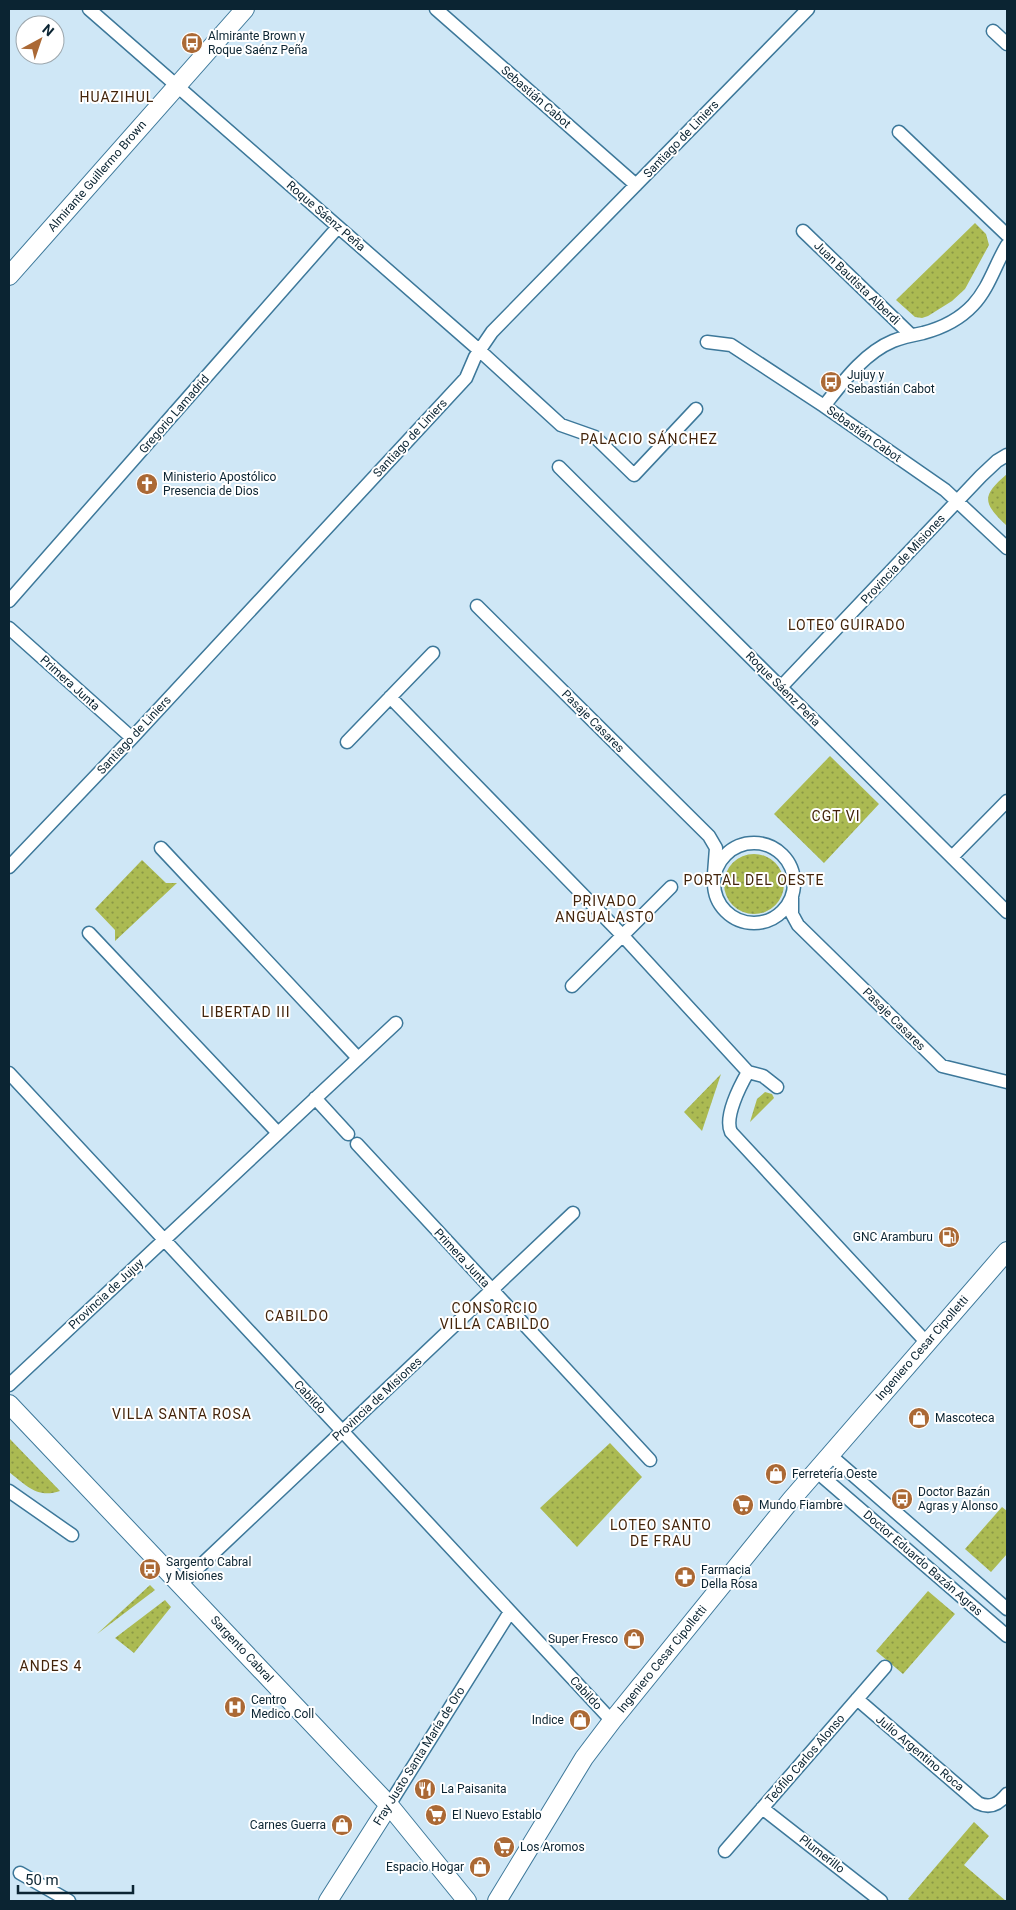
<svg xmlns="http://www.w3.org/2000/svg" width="1016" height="1910" viewBox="0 0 1016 1910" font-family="Roboto,sans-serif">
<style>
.grass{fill:url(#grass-dots)}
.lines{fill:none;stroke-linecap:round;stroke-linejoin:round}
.street-casing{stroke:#3d789a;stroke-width:15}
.secondary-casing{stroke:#3d789a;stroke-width:20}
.street{stroke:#fff;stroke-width:12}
.secondary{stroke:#fff;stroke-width:18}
.labels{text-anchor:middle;stroke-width:4;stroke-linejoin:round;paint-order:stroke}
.poi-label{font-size:12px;fill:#0b2432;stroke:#fff;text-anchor:start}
.street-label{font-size:12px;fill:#0b2432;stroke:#fff}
.neighbourhood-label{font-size:14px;letter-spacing:1px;fill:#43240b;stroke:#fff}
</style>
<defs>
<pattern id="grass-dots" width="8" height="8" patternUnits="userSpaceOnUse" patternTransform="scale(1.25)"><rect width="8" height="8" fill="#abba52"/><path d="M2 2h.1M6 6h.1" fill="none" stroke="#899745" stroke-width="1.8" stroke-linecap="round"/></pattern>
</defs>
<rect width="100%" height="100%" fill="#cfe7f6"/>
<!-- grass -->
<path class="grass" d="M975,223L986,234L989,245L965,289L952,301L928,316L922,318L915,317L896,300Z
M1007,474V524L1006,525C983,503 981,496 1007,474Z
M830,756L879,804L824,863L774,814Z
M724 884a30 30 0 1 1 60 0a30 30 0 1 1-60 0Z
M142,860L166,883H177L115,941V930L95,909Z
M721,1074L702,1131L684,1112Z
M765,1092L772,1094L774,1098L750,1122L757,1099Z
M9,1438L60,1491C37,1499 26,1485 9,1472Z
M610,1443L642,1477L577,1547L540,1508Z
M1002,1507L1007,1511V1554L991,1572L965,1549Z
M150,1585L155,1590L97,1634Z
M928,1591L955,1614L903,1674L876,1651Z
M165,1600L171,1607L134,1653L115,1638Z
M974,1822L989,1836L964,1865L1006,1901H911L908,1899Z"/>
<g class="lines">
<!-- street casing -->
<g class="street-casing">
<path id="street" d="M89,9L479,350L561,425L595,437L634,475L696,409
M436,9L636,185
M993,31L1007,44
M899,132L1007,235
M803,231L911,335
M707,342L731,345L824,406L945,490L1007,548
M824,406C843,382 864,353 893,341C903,337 913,335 923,333C942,328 960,319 973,305C989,288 995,265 1007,245
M559,467L1007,912
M9,601L338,227
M477,606L709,836L716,848L714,874
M9,628L132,738
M781,687L981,476L997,461L1007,455
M390,697L623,936L748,1072L763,1076L777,1087
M347,742L433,653
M714 883a40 40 0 1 1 80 0a40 40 0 1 1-80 0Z
M161,848L358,1058
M952,857L1007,801
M9,867L132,738L466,378L475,357L492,332L808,9
M792,896V914L798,925L942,1066L1007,1082
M89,933L278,1133
M572,986L671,887
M748,1072C740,1086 724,1117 731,1132L927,1343
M9,1073L612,1721
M315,1098L348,1134
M357,1144L650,1460
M9,1385L396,1023
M830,1455L1007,1609
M816,1471L1007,1636
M9,1491L72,1535
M181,1584L573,1213
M857,1699L978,1803C990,1809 999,1804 1007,1794
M389,1805L510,1612
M762,1808L881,1901
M725,1851L885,1667
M20,1873L69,1901"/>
</g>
<!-- secondary casing -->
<g class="secondary-casing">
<path id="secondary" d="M9,276L245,9
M9,1404L389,1805L467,1901
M328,1901L389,1805
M497,1901L584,1758L612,1721L791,1500L1007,1251"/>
</g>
<!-- street -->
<use href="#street" class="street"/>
<!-- secondary -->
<use href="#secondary" class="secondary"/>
</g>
<!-- icons -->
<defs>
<g id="bus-disc" transform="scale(1.125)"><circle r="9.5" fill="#ab6935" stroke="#fff"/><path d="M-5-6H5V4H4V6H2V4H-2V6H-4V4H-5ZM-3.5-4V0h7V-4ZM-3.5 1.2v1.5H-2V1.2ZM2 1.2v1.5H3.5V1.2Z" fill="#fff"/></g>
<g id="church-disc" transform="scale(1.125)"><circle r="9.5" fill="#ab6935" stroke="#fff"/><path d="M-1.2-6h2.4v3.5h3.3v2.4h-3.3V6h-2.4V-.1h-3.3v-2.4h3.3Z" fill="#fff"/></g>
<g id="fuel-disc" transform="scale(1.125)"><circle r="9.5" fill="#ab6935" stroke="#fff"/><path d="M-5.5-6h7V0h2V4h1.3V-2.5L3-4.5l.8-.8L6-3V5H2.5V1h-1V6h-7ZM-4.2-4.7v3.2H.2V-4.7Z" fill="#fff"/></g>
<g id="shop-disc" transform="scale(1.125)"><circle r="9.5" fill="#ab6935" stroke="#fff"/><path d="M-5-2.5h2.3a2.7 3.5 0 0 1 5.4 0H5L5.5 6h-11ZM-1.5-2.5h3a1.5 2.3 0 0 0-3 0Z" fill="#fff"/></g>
<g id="supermarket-disc" transform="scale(1.125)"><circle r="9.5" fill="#ab6935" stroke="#fff"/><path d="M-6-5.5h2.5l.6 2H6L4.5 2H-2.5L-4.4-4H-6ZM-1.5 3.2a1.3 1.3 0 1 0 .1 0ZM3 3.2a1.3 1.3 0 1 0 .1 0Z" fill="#fff"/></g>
<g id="pharmacy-disc" transform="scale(1.125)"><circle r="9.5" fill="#ab6935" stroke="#fff"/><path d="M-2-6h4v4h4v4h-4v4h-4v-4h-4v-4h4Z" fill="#fff"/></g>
<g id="hospital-disc" transform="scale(1.125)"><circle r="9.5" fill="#ab6935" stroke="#fff"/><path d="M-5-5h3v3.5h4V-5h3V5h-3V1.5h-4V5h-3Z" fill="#fff"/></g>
<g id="restaurant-disc" transform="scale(1.125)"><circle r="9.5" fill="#ab6935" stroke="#fff"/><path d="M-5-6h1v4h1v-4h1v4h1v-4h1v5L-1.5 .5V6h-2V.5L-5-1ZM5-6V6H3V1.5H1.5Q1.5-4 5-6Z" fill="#fff"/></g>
</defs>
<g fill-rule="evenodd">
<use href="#bus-disc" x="192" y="43"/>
<use href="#bus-disc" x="831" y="382"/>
<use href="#church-disc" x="147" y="484"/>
<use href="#fuel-disc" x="949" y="1237"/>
<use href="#shop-disc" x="919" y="1418"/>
<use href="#shop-disc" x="776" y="1474"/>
<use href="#bus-disc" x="902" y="1499"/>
<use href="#supermarket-disc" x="743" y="1505"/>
<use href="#bus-disc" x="150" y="1569"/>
<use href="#pharmacy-disc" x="685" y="1577"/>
<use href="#shop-disc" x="634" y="1639"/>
<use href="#hospital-disc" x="235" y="1707"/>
<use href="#shop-disc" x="580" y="1720"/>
<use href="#restaurant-disc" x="425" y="1789"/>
<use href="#supermarket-disc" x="436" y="1815"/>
<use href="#shop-disc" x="342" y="1825"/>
<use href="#supermarket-disc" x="504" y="1847"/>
<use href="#shop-disc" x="480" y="1867"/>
</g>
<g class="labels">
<!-- poi labels -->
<g class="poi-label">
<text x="208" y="40">Almirante Brown y<tspan x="208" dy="14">Roque Saénz Peña</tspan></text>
<text x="847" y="379">Jujuy y<tspan x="847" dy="14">Sebastián Cabot</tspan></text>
<text x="163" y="481">Ministerio Apostólico<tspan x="163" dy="14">Presencia de Dios</tspan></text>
<text x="933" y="1241" text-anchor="end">GNC Aramburu</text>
<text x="935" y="1422">Mascoteca</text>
<text x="792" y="1478">Ferretería Oeste</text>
<text x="918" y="1496">Doctor Bazán<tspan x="918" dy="14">Agras y Alonso</tspan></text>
<text x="759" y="1509">Mundo Fiambre</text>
<text x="166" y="1566">Sargento Cabral<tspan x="166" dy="14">y Misiones</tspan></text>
<text x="701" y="1574">Farmacia<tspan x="701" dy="14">Della Rosa</tspan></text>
<text x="618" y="1643" text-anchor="end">Super Fresco</text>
<text x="251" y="1704">Centro<tspan x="251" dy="14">Medico Coll</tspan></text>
<text x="564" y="1724" text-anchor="end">Indice</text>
<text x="441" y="1793">La Paisanita</text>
<text x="452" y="1819">El Nuevo Establo</text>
<text x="326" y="1829" text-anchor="end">Carnes Guerra</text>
<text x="520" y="1851">Los Aromos</text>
<text x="464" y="1871" text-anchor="end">Espacio Hogar</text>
</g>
<!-- street labels -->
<g class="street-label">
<text transform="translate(536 97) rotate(41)" y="4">Sebastián Cabot</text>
<text transform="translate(681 139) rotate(-46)" y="4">Santiago de Liniers</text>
<text transform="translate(97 176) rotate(-49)" y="4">Almirante Guillermo Brown</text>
<text transform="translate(326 216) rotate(41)" y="4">Roque Sáenz Peña</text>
<text transform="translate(857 283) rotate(44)" y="4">Juan Bautista Alberdi</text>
<text transform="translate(174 414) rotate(-49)" y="4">Gregorio Lamadrid</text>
<text transform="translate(864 434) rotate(35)" y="4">Sebastián Cabot</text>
<text transform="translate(410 438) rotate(-47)" y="4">Santiago de Liniers</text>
<text transform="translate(903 559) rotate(-47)" y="4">Provincia de Misiones</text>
<text transform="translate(70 683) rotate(42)" y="4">Primera Junta</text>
<text transform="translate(783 689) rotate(45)" y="4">Roque Sáenz Peña</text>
<text transform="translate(593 721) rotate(45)" y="4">Pasaje Casares</text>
<text transform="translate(134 735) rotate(-47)" y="4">Santiago de Liniers</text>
<text transform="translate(894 1019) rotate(45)" y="4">Pasaje Casares</text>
<text transform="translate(462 1258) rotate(47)" y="4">Primera Junta</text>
<text transform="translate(106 1294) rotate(-43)" y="4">Provincia de Jujuy</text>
<text transform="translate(922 1348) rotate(-49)" y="4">Ingeniero Cesar Cipolletti</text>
<text transform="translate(310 1397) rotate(47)" y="4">Cabildo</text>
<text transform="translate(377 1399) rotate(-43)" y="4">Provincia de Misiones</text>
<text transform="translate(923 1563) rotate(41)" y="4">Doctor Eduardo Bazán Agras</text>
<text transform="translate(242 1649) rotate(47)" y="4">Sargento Cabral</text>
<text transform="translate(662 1659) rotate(-51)" y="4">Ingeniero Cesar Cipolletti</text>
<text transform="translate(586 1693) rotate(47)" y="4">Cabildo</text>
<text transform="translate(920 1753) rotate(40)" y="4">Julio Argentino Roca</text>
<text transform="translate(419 1756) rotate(-58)" y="4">Fray Justo Santa María de Oro</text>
<text transform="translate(805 1759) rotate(-49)" y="4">Teófilo Carlos Alonso</text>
<text transform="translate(822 1854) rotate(38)" y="4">Plumerillo</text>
</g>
<!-- neighbourhood labels -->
<g class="neighbourhood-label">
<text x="117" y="102">HUAZIHUL</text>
<text x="649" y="444">PALACIO SÁNCHEZ</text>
<text x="847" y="630">LOTEO GUIRADO</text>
<text x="836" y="821">CGT VI</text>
<text x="754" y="885">PORTAL DEL OESTE</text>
<text x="605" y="906">PRIVADO<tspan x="605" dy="16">ANGUALASTO</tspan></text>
<text x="246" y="1017">LIBERTAD III</text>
<text x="495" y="1313">CONSORCIO<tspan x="495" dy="16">VILLA CABILDO</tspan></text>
<text x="297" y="1321">CABILDO</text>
<text x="182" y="1419">VILLA SANTA ROSA</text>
<text x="661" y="1530">LOTEO SANTO<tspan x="661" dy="16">DE FRAU</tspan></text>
<text x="51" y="1671">ANDES 4</text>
</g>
</g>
<!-- border -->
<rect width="1016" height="1910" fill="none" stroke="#0b2432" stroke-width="20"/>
<!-- north arrow -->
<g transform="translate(40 40) rotate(40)"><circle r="24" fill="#ffffff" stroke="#9da7ad"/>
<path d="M0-4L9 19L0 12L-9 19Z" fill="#ab6935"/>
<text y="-8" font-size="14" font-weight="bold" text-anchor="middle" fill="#0b2432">N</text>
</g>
<!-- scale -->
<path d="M18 1885v8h115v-8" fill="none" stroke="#0b2432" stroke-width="2.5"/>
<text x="25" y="1885" font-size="15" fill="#0b2432" stroke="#ffffff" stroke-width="4" paint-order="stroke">50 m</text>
</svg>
